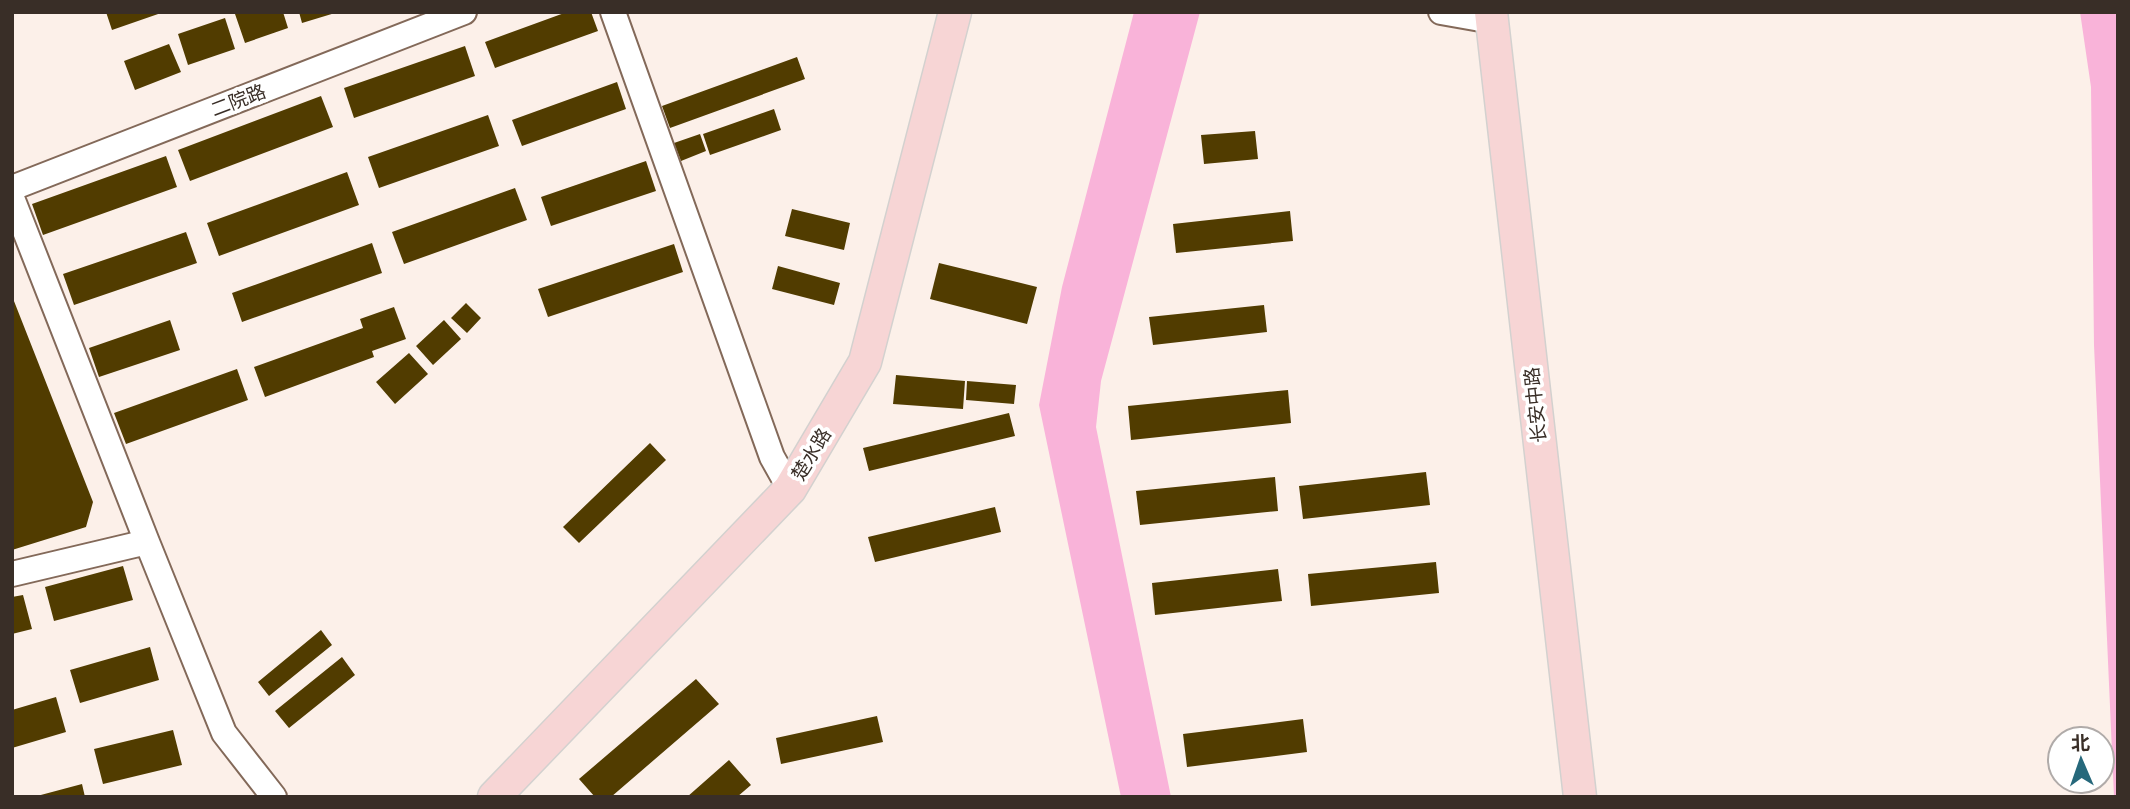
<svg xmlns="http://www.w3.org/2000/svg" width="2130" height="809" viewBox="0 0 2130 809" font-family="Helvetica,'Noto Sans SC',sans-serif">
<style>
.water{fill:#f9b3d9}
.building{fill:#513c00}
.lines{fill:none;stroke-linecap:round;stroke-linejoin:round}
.minor-casing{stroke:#836959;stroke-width:28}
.major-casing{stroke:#d3d1cf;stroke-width:35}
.minor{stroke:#fff;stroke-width:24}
.major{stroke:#f7d5d5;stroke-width:32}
.labels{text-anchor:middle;stroke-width:7;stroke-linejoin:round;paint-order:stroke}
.street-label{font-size:19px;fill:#392e27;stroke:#fff}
</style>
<rect width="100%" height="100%" fill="#fcf0e9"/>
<!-- water -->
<path class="water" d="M1134,12H1200L1101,381L1096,427L1171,797H1121L1039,405L1062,287Z
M2080,12H2118V797H2114L2094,345L2091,87Z"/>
<!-- building -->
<path class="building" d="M106,12H161V13L112,30Z
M240,12H283L288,28L245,43L235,14Z
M299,12H335V13L302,23Z
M567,12H591L598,31L495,68L485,42Z
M225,18L235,49L188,65L178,34Z
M169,44L181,72L135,90L124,61Z
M465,46L475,76L354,118L344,88Z
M797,57L805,79L670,128L662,106Z
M617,82L626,109L522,146L512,120Z
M321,96L333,127L190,181L178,150Z
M774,109L781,130L710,155L703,134Z
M488,115L499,146L379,188L368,157Z
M1255,131L1258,159L1204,164L1201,135Z
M700,134L706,151L681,161L674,143Z
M166,156L177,187L43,235L32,204Z
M646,161L656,191L551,226L541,197Z
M347,172L359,205L219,256L207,223Z
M515,188L527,220L404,264L392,232Z
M792,209L850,223L844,250L785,236Z
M1290,211L1293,241L1176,253L1173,224Z
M186,232L197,263L74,305L63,274Z
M372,243L382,273L242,322L232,293Z
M674,244L683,272L548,317L538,289Z
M939,263L1037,287L1027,324L930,299Z
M778,266L840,283L834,305L772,289Z
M12,296L93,502L86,527L12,550Z
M466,303L481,318L467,333L451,318Z
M1264,305L1267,332L1153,345L1149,317Z
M394,307L406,339L372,351L374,357L265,397L254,367L363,328L360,319Z
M170,320L180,350L99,377L89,348Z
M444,320L461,339L433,365L416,346Z
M409,353L428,374L395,404L376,382Z
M237,369L248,400L126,444L114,413Z
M896,375L965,381L963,409L893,404Z
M967,381L1016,385L1014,404L966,400Z
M1288,390L1291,423L1131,440L1128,406Z
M1009,413L1015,436L869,471L863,448Z
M650,443L666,460L579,543L563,527Z
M1426,472L1430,505L1303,519L1299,486Z
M1275,477L1278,511L1140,525L1136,491Z
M995,507L1001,532L875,562L868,537Z
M1436,562L1439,593L1311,606L1308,574Z
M123,566L133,600L54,621L45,587Z
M1278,569L1282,601L1155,615L1152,583Z
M23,595L32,629L12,634V597Z
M321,630L332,645L269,696L258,682Z
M150,647L159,680L80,703L70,670Z
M342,657L355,675L289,728L275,711Z
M696,679L719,704L611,797H595L579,779Z
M56,697L66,732L12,748V710Z
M877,716L883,742L781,764L776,738Z
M1303,719L1307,752L1187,767L1183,734Z
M173,730L182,765L103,784L94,749Z
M729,760L751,785L737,797H687Z
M82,784L85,797H38L37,796Z"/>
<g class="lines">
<!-- minor casing -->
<g class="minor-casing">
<path id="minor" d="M613,12L772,457L790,489
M1441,12L1492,21
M12,188L464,12
M12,198L147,542L224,733L274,797
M12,574L147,542"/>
</g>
<!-- major casing -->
<g class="major-casing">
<path id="major" d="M1491,12L1580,797
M494,797L790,489L865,362L955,12"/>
</g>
<!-- minor -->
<use href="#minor" class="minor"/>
<!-- major -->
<use href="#major" class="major"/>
</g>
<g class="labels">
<!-- street labels -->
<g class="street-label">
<text transform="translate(238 100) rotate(-21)" y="7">二院路</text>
<text transform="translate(1535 405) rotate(-96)" y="7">长安中路</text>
<text transform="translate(811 454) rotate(-59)" y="7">楚水路</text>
</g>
</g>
<!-- border -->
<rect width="2130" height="809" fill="none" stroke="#392e27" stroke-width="28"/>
<!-- north arrow -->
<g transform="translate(2081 760) rotate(358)"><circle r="33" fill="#ffffff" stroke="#b0aba9" stroke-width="2"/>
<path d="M0-5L12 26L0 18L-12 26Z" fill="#26687b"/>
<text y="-10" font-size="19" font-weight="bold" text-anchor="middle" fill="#392e27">北</text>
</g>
</svg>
